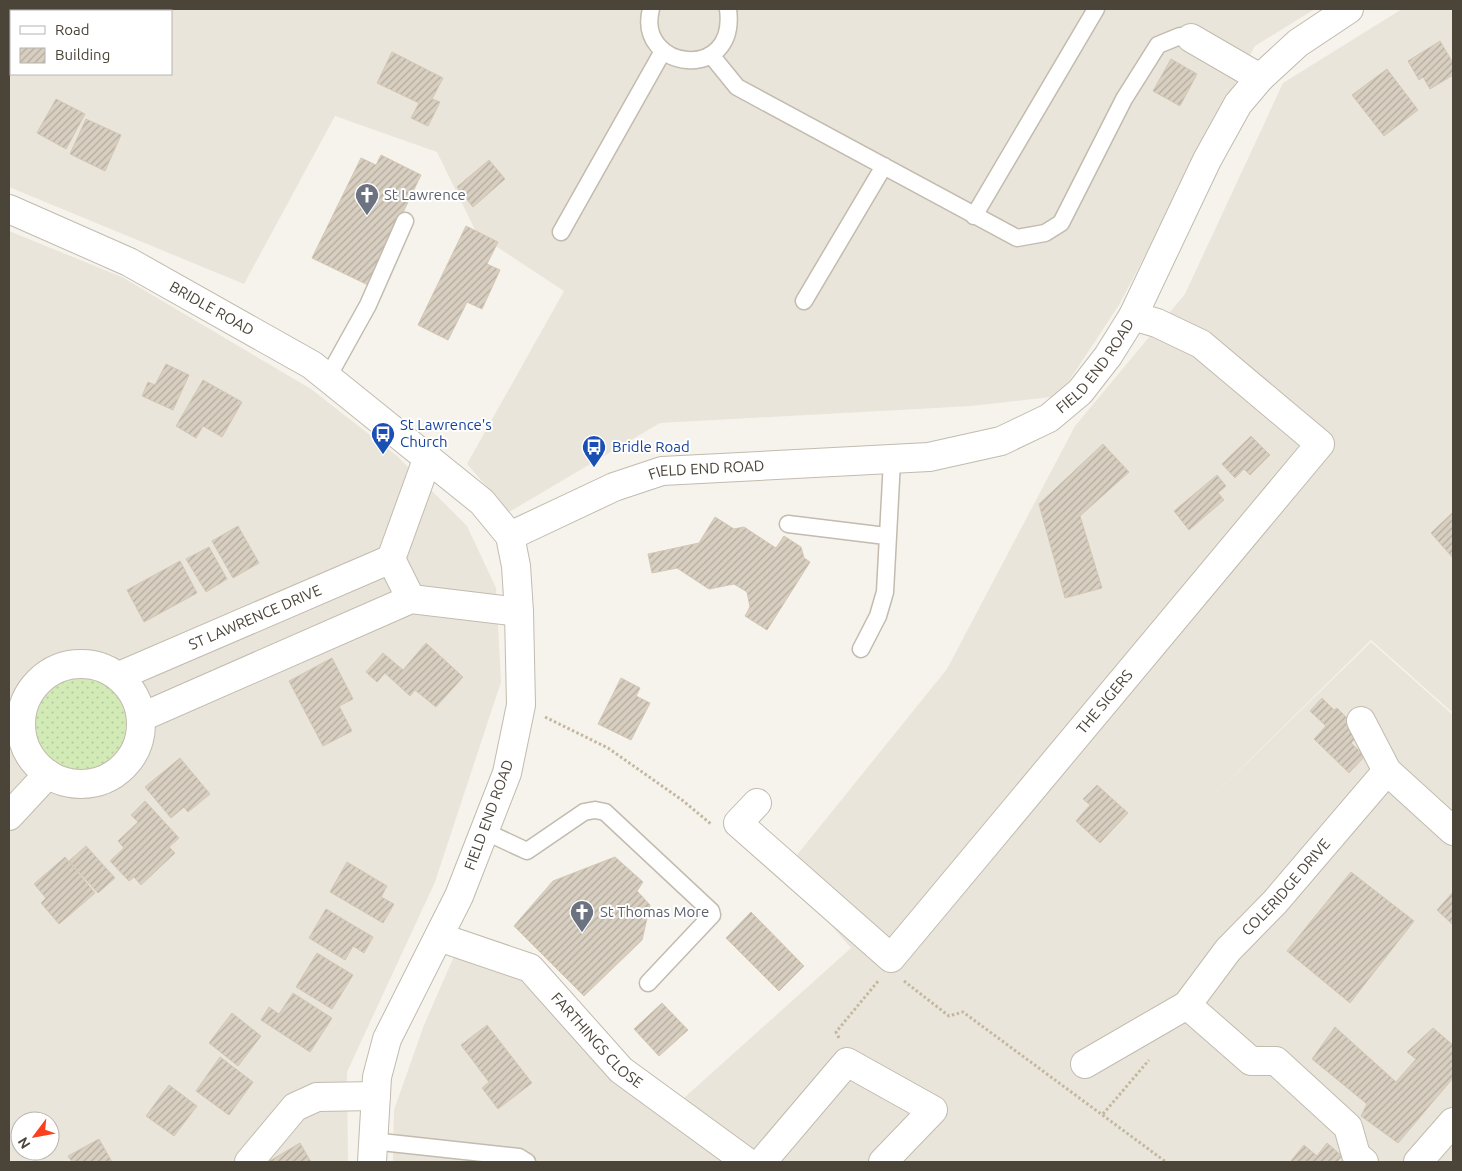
<svg xmlns="http://www.w3.org/2000/svg" width="1462" height="1171" viewBox="0 0 1462 1171" font-family="Ubuntu,sans-serif">
<style>
.residential{fill:#eae5da;fill-rule:evenodd}
.grass{fill:url(#grass-dots)}
.building{fill:url(#building-hatch);stroke:#d3c7b4}
.lines{fill:none;stroke-linecap:round;stroke-linejoin:round}
.service-casing{stroke:#c2bbae;stroke-width:19}
.minor-casing{stroke:#c2bbae;stroke-width:30}
.tertiary-casing{stroke:#c2bbae;stroke-width:30}
.path{stroke:#c4b79f;stroke-width:3;stroke-dasharray:2.5 2.5;stroke-linecap:butt}
.service{stroke:#fff;stroke-width:16}
.minor{stroke:#fff;stroke-width:28}
.tertiary{stroke:#fff;stroke-width:28}
.labels{text-anchor:middle;stroke-width:4;stroke-linejoin:round;paint-order:stroke}
.worship-label{font-size:15px;fill:#5b616d;stroke:#fff;text-anchor:start}
.street-label{font-size:15px;fill:#4b4439;stroke:#fff}
.transit-label{font-size:15px;fill:#164399;stroke:#fff;text-anchor:start}
</style>
<defs>
<pattern id="grass-dots" width="8" height="8" patternUnits="userSpaceOnUse" patternTransform="scale(1.25)"><rect width="8" height="8" fill="#d2eab5"/><path d="M2 2h.1M6 6h.1" fill="none" stroke="#b6ca9c" stroke-width="1.8" stroke-linecap="round"/></pattern>
<pattern id="building-hatch" width="6" height="6" patternUnits="userSpaceOnUse" patternTransform="scale(1.25)"><rect width="6" height="6" fill="#d8cfc1"/><path d="M-1 1l2-2M0 6l6-6M5 7l2-2" fill="none" stroke="#b1aa9e"/></pattern>
</defs>
<rect width="100%" height="100%" fill="#f6f3ec"/>
<!-- residential -->
<path class="residential" d="M9,9H1315L1255,46L1119,305L1059,396L971,406L660,423L509,512L467,464L564,291L477,234L437,152L335,116L244,284L9,187ZM11,11H171V74H11Z
M1402,9H1453V713L1371,640L1202,807L1371,642L1453,715V1162H393L394,1110L424,1025L455,954L519,979L633,1095L665,1115L851,948L784,871L947,669L1075,426L1185,294L1283,83Z
M9,231L122,277L311,389L397,456L467,526L496,588L501,682L435,882L347,1072L348,1162H9ZM20,1121H50V1151H20Z"/>
<!-- grass -->
<path class="grass" d="M32 724a49 49 0 1 1 98 0a49 49 0 1 1-98 0Z"/>
<!-- building -->
<path class="building" d="M1440,41L1453,63V75L1430,89L1423,77L1419,80L1408,61Z
M392,52L443,78L432,99L440,102L428,126L411,118L419,103L377,83Z
M1171,59L1197,74L1180,106L1153,91Z
M1387,69L1418,110L1384,136L1352,95Z
M56,99L85,114L66,149L37,133Z
M86,119L121,135L105,171L70,154Z
M381,155L421,175L368,285L312,258L361,158L376,165Z
M489,160L505,179L473,207L457,187Z
M466,226L498,242L487,264L500,270L482,309L467,302L448,340L418,325Z
M166,364L189,375L173,410L142,396L148,382L155,385Z
M203,380L242,402L222,437L203,426L196,438L176,426Z
M1251,436L1270,455L1250,475L1244,469L1235,478L1222,464Z
M1103,444L1129,472L1080,516L1102,588L1065,598L1039,504Z
M1217,475L1226,486L1218,493L1224,500L1189,530L1174,511Z
M1453,512V558L1431,533Z
M715,517L734,529L744,527L776,548L784,536L801,547L804,558L810,562L767,630L745,616L750,607L747,592L734,584L709,589L677,568L652,573L648,554L699,543Z
M238,526L259,563L233,578L212,541Z
M209,547L227,579L206,592L186,559Z
M180,561L197,593L144,622L127,590Z
M426,643L463,677L436,707L415,690L410,696L385,673L377,682L366,672L383,653L403,670Z
M332,658L353,699L339,706L352,731L323,746L289,681Z
M621,678L640,688L636,696L650,703L631,740L598,724Z
M1322,698L1334,710L1337,708L1361,732L1351,743L1365,756L1349,773L1314,739L1326,726L1310,711Z
M180,758L210,794L188,812L184,807L171,818L145,787Z
M1097,785L1128,813L1100,843L1076,821L1090,805L1083,799Z
M145,801L179,838L169,847L175,853L141,885L134,877L129,881L110,861L124,848L118,841L138,822L131,815Z
M86,846L115,878L98,893L69,861Z
M65,857L95,893L59,924L41,903L46,898L34,884Z
M615,857L643,882L637,891L650,905L642,940L584,996L514,926L553,881Z
M347,862L387,886L381,897L394,904L383,923L330,892Z
M1351,872L1414,921L1350,1003L1287,951Z
M1453,892V925L1437,910Z
M326,909L373,937L364,953L353,946L345,960L309,938Z
M751,912L804,966L779,991L726,938Z
M317,953L353,975L332,1009L296,987Z
M293,993L332,1018L310,1052L261,1020L269,1007L279,1014Z
M662,1003L688,1030L659,1056L634,1029Z
M232,1013L261,1036L238,1066L209,1043Z
M487,1025L532,1083L498,1109L482,1088L489,1082L461,1045Z
M1335,1027L1396,1082L1416,1059L1407,1052L1433,1028L1453,1045V1078L1398,1143L1361,1116L1367,1104L1312,1059Z
M220,1057L253,1082L229,1115L196,1091Z
M169,1085L197,1106L174,1136L146,1116Z
M99,1139L112,1162H72L68,1156Z
M300,1143L311,1162H268Z
M1327,1143L1342,1156L1337,1162H1290L1304,1145L1317,1156Z"/>
<g class="lines">
<!-- service casing -->
<g class="service-casing">
<path id="service" d="M651,9C635,70 738,84 728,9
M711,55L737,87L1017,238L1045,233L1061,223L1124,99L1158,45L1180,36L1191,38
M974,216L1096,9
M561,232L663,51
M804,301L884,166
M328,377L368,305L405,221
M788,524L886,536
M861,649L878,616L885,592L892,461
M484,831L527,851L584,812L595,810L605,812L711,911L712,915L648,983
M372,1141L519,1157L527,1162"/>
</g>
<!-- minor casing -->
<g class="minor-casing">
<g id="minor">
<path d="M1191,38L1260,78"/>
<path d="M411,599L391,559L428,457"/>
<circle cx="81" cy="724" r="60"/>
<path id="s1" d="M119,676L391,559"/>
<path d="M142,717L411,599L519,612"/>
<path d="M1361,721L1387,771L1453,831"/>
<path id="s2" d="M757,803L738,823L891,958L1320,444L1201,344L1157,323L1133,316"/>
<path d="M9,816L48,774"/>
<path id="s3" d="M439,937L530,968L621,1070L747,1162"/>
<path d="M1187,1005L1251,1061H1276L1348,1127L1356,1155L1364,1162"/>
<path id="s4" d="M1085,1064L1187,1005L1228,950L1275,902L1387,771"/>
<path d="M249,1162L295,1107L317,1097L376,1096"/>
<path d="M762,1162L847,1062L933,1110L883,1162"/>
<path d="M1418,1162L1453,1122"/>
</g>
</g>
<!-- tertiary casing -->
<g class="tertiary-casing">
<g id="tertiary">
<path id="s5" d="M9,209L129,262L312,365L482,502L510,536L516,566L519,612L521,705L507,773L459,896L387,1039L377,1077L372,1162"/>
<path id="s6" d="M510,536L614,487L662,471L929,457L1001,441L1049,418L1080,392L1108,356L1133,316L1207,160L1238,104L1260,78L1298,43L1349,9"/>
</g>
</g>
<!-- path -->
<path class="path" d="M545,717L608,748L682,800L711,824
M904,981L949,1016L963,1012L1166,1162
M839,1038L836,1032L879,980
M1103,1114L1149,1060"/>
<!-- service -->
<use href="#service" class="service"/>
<!-- minor -->
<use href="#minor" class="minor"/>
<!-- tertiary -->
<use href="#tertiary" class="tertiary"/>
</g>
<!-- icons -->
<defs>
<g id="church-pin" transform="scale(1.25)"><path d="M0 17L-7.5 6A9.5 9.5 0 1 1 7.5 6Z" fill="#6b7280" stroke="#fff"/><path d="M-1.2-6h2.4v3.5h3.3v2.4h-3.3V6h-2.4V-.1h-3.3v-2.4h3.3Z" fill="#fff"/></g>
<g id="bus-pin" transform="scale(1.25)"><path d="M0 17L-7.5 6A9.5 9.5 0 1 1 7.5 6Z" fill="#1a4fb4" stroke="#fff"/><path d="M-5-6H5V4H4V6H2V4H-2V6H-4V4H-5ZM-3.5-4V0h7V-4ZM-3.5 1.2v1.5H-2V1.2ZM2 1.2v1.5H3.5V1.2Z" fill="#fff"/></g>
</defs>
<g fill-rule="evenodd">
<use href="#church-pin" x="367" y="195"/>
<use href="#bus-pin" x="383" y="434"/>
<use href="#bus-pin" x="594" y="447"/>
<use href="#church-pin" x="582" y="912"/>
</g>
<g class="labels">
<!-- worship labels -->
<g class="worship-label">
<text x="384" y="200">St Lawrence</text>
<text x="600" y="917">St Thomas More</text>
</g>
<!-- street labels -->
<g class="street-label">
<text dy="5" stroke="none"><textPath href="#s5" startOffset="226">BRIDLE ROAD</textPath></text>
<text dy="5" stroke="none"><textPath href="#s6" startOffset="630">FIELD END ROAD</textPath></text>
<text dy="5" stroke="none"><textPath href="#s6" startOffset="210">FIELD END ROAD</textPath></text>
<text dy="5" stroke="none"><textPath href="#s1" startOffset="148">ST LAWRENCE DRIVE</textPath></text>
<text dy="5" stroke="none"><textPath href="#s2" startOffset="565">THE SIGERS</textPath></text>
<text transform="translate(489 815) rotate(-70)" y="5">FIELD END ROAD</text>
<text dy="5" stroke="none"><textPath href="#s4" startOffset="272">COLERIDGE DRIVE</textPath></text>
<text dy="5" stroke="none"><textPath href="#s3" startOffset="195">FARTHINGS CLOSE</textPath></text>
</g>
<!-- transit labels -->
<g class="transit-label">
<text x="400" y="430">St Lawrence's<tspan x="400" dy="17">Church</tspan></text>
<text x="612" y="452">Bridle Road</text>
</g>
</g>
<!-- border -->
<rect width="1462" height="1171" fill="none" stroke="#4b4439" stroke-width="20"/>
<!-- legend -->
<rect x="10" y="10" width="162" height="65" fill="#ffffff" stroke="#b7b4b0"/>
<rect x="20" y="26" width="25" height="8" fill="#ffffff" stroke="#b7b4b0"/>
<text x="55" y="35" font-size="15" fill="#4b4439">Road</text>
<rect x="20" y="48" width="25" height="15" fill="url(#building-hatch)" stroke="#b7b4b0"/>
<text x="55" y="60" font-size="15" fill="#4b4439">Building</text>
<!-- north arrow -->
<g transform="translate(35 1136) rotate(238)"><circle r="24" fill="#ffffff" stroke="#b7b4b0"/>
<path d="M0-4L9 19L0 12L-9 19Z" fill="#fc3f1d"/>
<text y="-8" font-size="14" font-weight="bold" text-anchor="middle" fill="#4b4439">N</text>
</g>
</svg>
